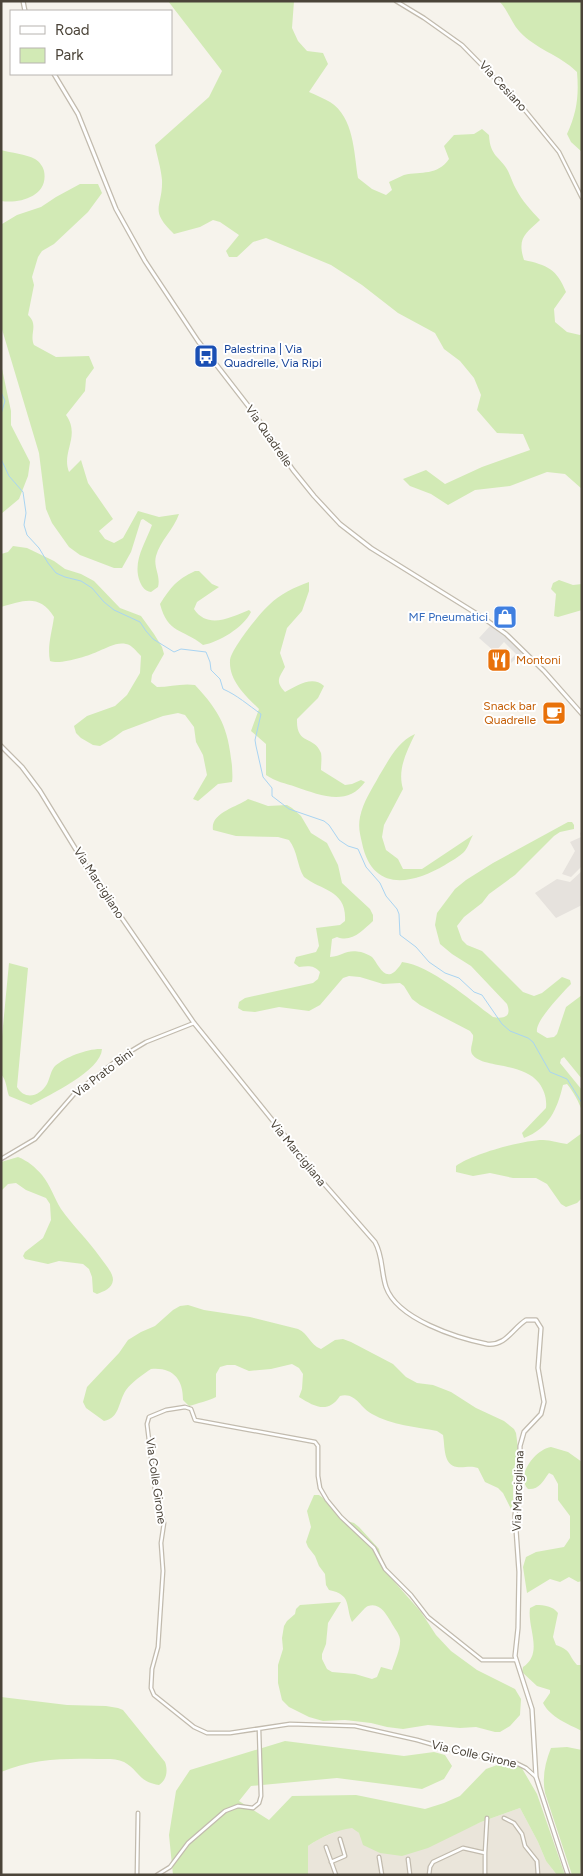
<svg xmlns="http://www.w3.org/2000/svg" width="583" height="1876" viewBox="0 0 583 1876" font-family="Figtree,sans-serif">
<style>
.residential{fill:#eae5da}
.industrial{fill:#e6e2dd}
.green{fill:#d2eab5}
.parking{fill:#e5e3e0}
.lines{fill:none;stroke-linecap:round;stroke-linejoin:round}
.stream{stroke:#a9d4f2;stroke-width:1}
.minor-casing{stroke:#c2bbae;stroke-width:5}
.tertiary-casing{stroke:#c2bbae;stroke-width:5.5}
.minor{stroke:#fff;stroke-width:2.5}
.tertiary{stroke:#fff;stroke-width:3}
.labels{text-anchor:middle;stroke-width:4;stroke-linejoin:round;paint-order:stroke}
.street-label{font-size:12px;fill:#4b4439;stroke:#fff}
.transit-label{font-size:12px;fill:#164399;stroke:#fff;text-anchor:start}
.shop-label{font-size:12px;fill:#366cbe;stroke:#fff;text-anchor:end}
.food-label{font-size:12px;fill:#c56008;stroke:#fff;text-anchor:start}
</style>
<rect width="100%" height="100%" fill="#f6f3ec"/>
<!-- residential -->
<path class="residential" d="M520,1808L538,1842L546,1861L557,1875H308V1846L319,1839L342,1829L352,1827L359,1833H456L481,1822Z"/>
<!-- industrial -->
<path class="industrial" d="M582,832V866L571,877L562,874L575,851L570,842L581,837L580,833Z
M582,871V905L556,918L535,893L557,879L570,882Z"/>
<!-- green -->
<path class="green" d="M168,1H294L292,28L298,41L307,51L323,53L328,64L309,92C316,95 323,98 330,102C354,117 354,153 358,178L372,189L386,195L392,190L389,182C394,180 399,177 404,175C422,171 437,176 449,159L444,146L454,135L474,134L482,129L489,135C490,157 500,156 508,171C511,177 513,184 516,189C522,201 531,210 540,220C525,234 517,238 524,260C547,265 557,269 566,292L554,309L555,322L567,332L580,335L582,333V489L565,474L547,472L510,486L475,490L448,505L431,494L410,486L403,479L426,470L445,484L482,467L530,450L523,434L497,433L477,410L481,395L474,378L460,361L444,349L435,333L398,313L362,285L331,265L266,238L253,242L237,257H229L226,251L239,235L220,222L213,220L200,227L174,234C148,209 163,208 162,180C161,168 157,156 155,145L209,97L222,71Z
M499,1H582V152L571,142L567,134C577,112 579,96 577,72C560,55 535,49 519,31C511,22 508,10 499,1Z
M1,150C11,153 26,154 35,159C40,162 43,167 44,171C49,196 20,204 1,201Z
M80,184H98L102,193L88,212L54,244L42,251L38,257L32,277L34,285L28,315C39,325 29,334 34,345L56,357L89,356L94,368L86,379L85,391L66,415C81,436 61,452 69,472L81,460L88,483L113,519L99,531L105,539L114,543L123,538L138,511L159,517L179,514C174,529 160,541 156,556C153,567 161,576 158,587L151,592C145,591 142,587 140,582C132,562 145,544 152,525L143,519L141,520L131,552L122,568H114L80,555L69,547L52,523L46,509L39,453L1,326L2,224L17,215L41,207L56,197Z
M1,364L11,411V425L30,462L28,476L19,499L1,514Z
M13,546L27,548L54,561L65,569L81,574L94,581L120,608L141,616L154,634L162,647L164,654L152,675L151,682L157,687C170,687 182,683 195,685C221,713 228,728 232,766C232,771 233,776 232,782L218,784L198,801L193,799L207,775L203,755L196,742L194,727L185,715L178,713L163,716L123,731L112,739L100,746L93,745L81,738L76,733L74,726L87,716L115,706L127,695L140,673L141,656C136,651 132,645 126,644C116,642 107,648 99,651C88,656 61,665 50,661C47,646 52,632 54,617C40,594 24,600 1,607V554L8,552Z
M195,571H199L212,584L219,587L197,602L194,609C208,630 231,617 249,610L251,612C243,628 219,642 203,645C182,628 168,634 160,604C171,587 176,580 195,571Z
M559,580L573,585L582,584V610L558,617L554,616L556,594L551,589L553,583Z
M309,582V591L302,611L287,628L280,653L285,667C279,678 275,681 285,692C297,686 312,675 324,686L318,698L297,719C296,746 314,735 321,753C322,758 321,765 321,770L345,785L352,784L361,780L365,782C347,807 320,795 296,787C285,783 276,782 266,775V744L251,731L259,709C246,696 229,681 230,661C230,650 260,613 269,605C280,594 295,587 309,582Z
M415,734C407,751 397,769 403,789L384,825L382,837L386,850L398,859L403,869H422L473,835C470,840 468,848 464,852C459,857 451,861 445,865C411,885 372,892 362,843C360,834 358,827 360,817C363,802 372,789 379,776C389,760 397,742 415,734Z
M248,799L268,806L287,805L292,808L301,816L311,833L327,843L338,865L342,883L370,909L373,915V921C363,930 352,943 337,937L332,939L330,957C344,956 345,949 361,952C365,953 369,955 372,957C378,963 385,985 398,968C400,966 401,964 402,962C430,965 470,1000 493,1017C504,1019 512,1017 507,1004L471,966L452,954L440,944L435,925L437,913L455,889L466,880L493,863L568,822H572L574,825V829L560,832L554,836L515,875L489,894L482,903L464,917L457,926L462,940L467,945L482,951L523,992L534,996L542,993L562,977L570,980L571,984L568,987C560,996 535,1021 537,1032L547,1038L554,1037L557,1034L566,1007L582,995V1079L564,1057L561,1059L560,1063L582,1090V1111C579,1102 573,1091 567,1084L563,1085C557,1110 549,1128 524,1138L522,1133L546,1108C547,1098 544,1090 539,1083C522,1061 482,1069 472,1054C469,1049 474,1041 473,1035L470,1031L420,1005L412,999L404,986L400,983L383,984L360,977L349,976L343,978L320,1005L309,1011L279,1007L255,1012L243,1011L238,1008L239,1002L245,998L313,983L318,979L320,972C314,965 308,966 299,967L294,963L296,957L316,952L319,946L316,928L340,925L345,921C347,890 322,891 304,877C297,866 298,852 289,840L278,837L236,836L213,830C210,813 237,807 248,799Z
M9,963L28,968L17,1087C25,1101 40,1096 47,1084C50,1078 51,1070 55,1066C65,1057 89,1048 102,1049C101,1071 49,1095 31,1105L9,1096C6,1088 7,1081 1,1074V1047Z
M582,1133V1198L577,1203L566,1207L561,1204L547,1184L536,1178H513L490,1173L473,1176L456,1172V1166C472,1154 523,1140 543,1140C551,1140 559,1143 567,1144Z
M18,1157C28,1161 35,1167 42,1175C51,1186 54,1198 61,1209C73,1226 88,1240 100,1257C104,1263 113,1272 113,1280C112,1289 104,1291 97,1294L93,1292L92,1277L89,1269L83,1264L59,1261L48,1264L25,1259L23,1256L25,1252L43,1238L51,1220L50,1204L46,1198L26,1190L16,1183L8,1184L1,1191V1162Z
M188,1305L204,1310L250,1317L298,1329C309,1334 309,1344 321,1349L335,1340L343,1339L351,1342L393,1364L406,1377L417,1383L433,1385L451,1392L476,1408L504,1421L514,1429L516,1433L518,1448L513,1478V1503L511,1509L503,1493L498,1488L485,1482L478,1468C470,1465 465,1468 457,1467C443,1465 445,1446 443,1435L437,1431C417,1427 391,1425 372,1414C360,1408 356,1392 340,1396C328,1414 315,1407 299,1397L302,1389L303,1374L299,1368L292,1364L271,1369L249,1371L235,1365H227L220,1367L216,1374V1397C210,1400 196,1404 189,1406L183,1400C183,1379 173,1367 151,1369C142,1375 132,1382 126,1390C118,1402 120,1418 104,1421L86,1408L83,1402L87,1387L119,1353L128,1340L141,1332L155,1326L173,1310L180,1306Z
M551,1447L568,1452L582,1462V1581L578,1582L569,1577L560,1582L550,1579L527,1593L523,1567L526,1557L536,1552L564,1547L570,1538V1516L558,1500V1484L553,1475L549,1473C543,1481 539,1490 528,1489C515,1475 536,1449 551,1447Z
M314,1495H319L323,1498L340,1519L354,1523L359,1527L379,1549L384,1570L421,1612L436,1635L451,1651L477,1670L515,1689L521,1699L520,1715L510,1726L500,1732H495L476,1727L460,1728L428,1725L403,1729L387,1727L371,1723L345,1720L323,1721L309,1717L289,1707L282,1700L278,1683V1665L283,1649L282,1638L284,1626L287,1621L295,1614L296,1609L300,1605L341,1602L328,1623L326,1644L322,1654V1659L327,1669L332,1672L355,1674L372,1679L377,1677L381,1667L392,1670C395,1660 401,1649 400,1639C399,1633 394,1628 391,1622C386,1614 380,1602 368,1606C365,1607 356,1618 352,1622C345,1605 352,1595 329,1590L326,1585L325,1574L319,1566L315,1556L308,1547L306,1542L311,1527L307,1511Z
M536,1605C544,1605 553,1606 558,1613L553,1637L556,1645C572,1651 567,1653 577,1665H582V1731C568,1724 550,1717 543,1703L550,1693V1690L537,1686L522,1672L523,1667C544,1653 527,1628 530,1608Z
M1,1697L67,1705L106,1706L118,1708L123,1710L165,1762C168,1770 167,1780 159,1785C138,1782 139,1770 124,1762C116,1758 105,1759 97,1759C66,1758 31,1759 1,1772Z
M285,1741L404,1756L434,1752L445,1755L452,1766L444,1779L422,1789L337,1778L251,1786L239,1801L269,1820L292,1796L356,1795L425,1809L444,1803L460,1796L486,1769L500,1764L520,1765L537,1794L565,1875H557L546,1861L538,1842L520,1808L481,1822L428,1848L402,1856L380,1853L363,1845L359,1833L352,1828C336,1830 321,1837 308,1846V1875H173L169,1835L176,1791L190,1770Z
M567,1747L582,1750V1846L580,1875H572L545,1793C542,1777 545,1763 551,1748Z"/>
<!-- parking -->
<path class="parking" d="M490,626L506,637L522,653L511,663L509,661L516,654L504,642L495,652L479,638Z"/>
<g class="lines">
<!-- stream -->
<path class="stream" d="M1,392L5,401L1,414
M1,459L9,476L23,492L26,513L24,525L27,535L39,548L48,563L56,573L65,577L81,581L92,588L104,602L114,610L140,622L146,631L153,639L174,652L181,649L206,652L210,662L211,670L220,679L223,689C237,695 248,705 261,714L255,740L256,746L263,777L272,788V796L289,809L324,821L329,825L339,840L348,846L358,849L366,867L380,883L386,896L397,909L399,914L400,935L416,947L429,962L445,973L459,978L474,992L482,995L502,1024L510,1031L528,1038L533,1042L550,1072L567,1079L582,1103"/>
<!-- minor casing -->
<g class="minor-casing">
<path id="minor" d="M396,1L424,18L462,45L519,103L559,152L582,198
M1,1159L35,1139L75,1093L121,1057L146,1042L194,1023
M516,1660H482L428,1617L411,1595L385,1569L374,1548L341,1517L327,1500L320,1488L318,1476V1446L315,1442L195,1420L191,1409L185,1407L166,1410L149,1417L147,1424L156,1498L164,1523L161,1543L163,1571L158,1647L152,1669L151,1688L154,1695L194,1727L207,1733H230L290,1724L355,1726L417,1740L462,1753L516,1763L526,1768L536,1777
M504,1818L514,1823L522,1834L525,1846L537,1861L538,1875
M326,1847L336,1875
M485,1853L487,1818
M379,1857L382,1875
M408,1859L410,1875
M331,1862L345,1856L340,1839
M137,1875L138,1813
M157,1875L170,1867L188,1843L225,1811L238,1806L253,1808L259,1803L261,1796L259,1729
M429,1875L430,1867L433,1862L463,1848L485,1853V1875"/>
</g>
<!-- tertiary casing -->
<g class="tertiary-casing">
<path id="tertiary" d="M23,1L25,11
M54,74L78,114L116,209L145,261L198,341L256,416L293,470L314,496L340,524L371,548L482,617L506,634L544,671L582,714
M1,746L22,767L40,791L86,866L194,1023L319,1178L375,1242C383,1256 381,1272 386,1287C397,1319 457,1338 487,1344C506,1346 512,1329 526,1320H536L541,1328L538,1368L544,1402L541,1414L524,1432L520,1446V1464L515,1515L519,1572L518,1628L515,1656L532,1709L536,1777L568,1875"/>
</g>
<!-- minor -->
<use href="#minor" class="minor"/>
<!-- tertiary -->
<use href="#tertiary" class="tertiary"/>
</g>
<!-- icons -->
<defs>
<g id="bus-square" transform="scale(1.25)"><rect x="-9" y="-9" width="18" height="18" rx="4" fill="#1a4fb4" stroke="#fff"/><path d="M-5-6H5V4H4V6H2V4H-2V6H-4V4H-5ZM-3.5-4V0h7V-4ZM-3.5 1.2v1.5H-2V1.2ZM2 1.2v1.5H3.5V1.2Z" fill="#fff"/></g>
<g id="shop-square" transform="scale(1.25)"><rect x="-9" y="-9" width="18" height="18" rx="4" fill="#3f7fe0" stroke="#fff"/><path d="M-5-2.5h2.3a2.7 3.5 0 0 1 5.4 0H5L5.5 6h-11ZM-1.5-2.5h3a1.5 2.3 0 0 0-3 0Z" fill="#fff"/></g>
<g id="restaurant-square" transform="scale(1.25)"><rect x="-9" y="-9" width="18" height="18" rx="4" fill="#e8710a" stroke="#fff"/><path d="M-5-6h1v4h1v-4h1v4h1v-4h1v5L-1.5 .5V6h-2V.5L-5-1ZM5-6V6H3V1.5H1.5Q1.5-4 5-6Z" fill="#fff"/></g>
<g id="cafe-square" transform="scale(1.25)"><rect x="-9" y="-9" width="18" height="18" rx="4" fill="#e8710a" stroke="#fff"/><path d="M-5.5-4.5H6V0H3Q3 3.5 0 3.5H-2.5Q-5.5 3.5-5.5 0ZM3-3.2v2h1.7v-2ZM-6 4.5H4V6H-6Z" fill="#fff"/></g>
</defs>
<g fill-rule="evenodd">
<use href="#bus-square" x="206" y="356"/>
<use href="#shop-square" x="505" y="617"/>
<use href="#restaurant-square" x="499" y="660"/>
<use href="#cafe-square" x="554" y="713"/>
</g>
<g class="labels">
<!-- street labels -->
<g class="street-label">
<text transform="translate(503 86) rotate(47)" y="4">Via Cesiano</text>
<text transform="translate(269 436) rotate(55)" y="4">Via Quadrelle</text>
<text transform="translate(99 883) rotate(57)" y="4">Via Marcigliano</text>
<text transform="translate(103 1073) rotate(-37)" y="4">Via Prato Bini</text>
<text transform="translate(298 1153) rotate(51)" y="4">Via Marcigliana</text>
<text transform="translate(156 1481) rotate(82)" y="4">Via Colle Girone</text>
<text transform="translate(518 1491) rotate(-88)" y="4">Via Marcigliana</text>
<text transform="translate(474 1754) rotate(13)" y="4">Via Colle Girone</text>
</g>
<!-- transit labels -->
<g class="transit-label">
<text x="224" y="353">Palestrina | Via<tspan x="224" dy="14">Quadrelle, Via Ripi</tspan></text>
</g>
<!-- shop labels -->
<g class="shop-label">
<text x="488" y="621">MF Pneumatici</text>
</g>
<!-- food labels -->
<g class="food-label">
<text x="516" y="664">Montoni</text>
<text x="536" y="710" text-anchor="end">Snack bar<tspan x="536" dy="14">Quadrelle</tspan></text>
</g>
</g>
<!-- border -->
<rect width="583" height="1876" fill="none" stroke="#4b4439" stroke-width="5"/>
<!-- legend -->
<rect x="10" y="10" width="162" height="65" fill="#ffffff" stroke="#b7b4b0"/>
<rect x="20" y="26" width="25" height="8" fill="#ffffff" stroke="#b7b4b0"/>
<text x="55" y="35" font-size="15" fill="#4b4439">Road</text>
<rect x="20" y="48" width="25" height="15" fill="#d2eab5" stroke="#b7b4b0"/>
<text x="55" y="60" font-size="15" fill="#4b4439">Park</text>
</svg>
